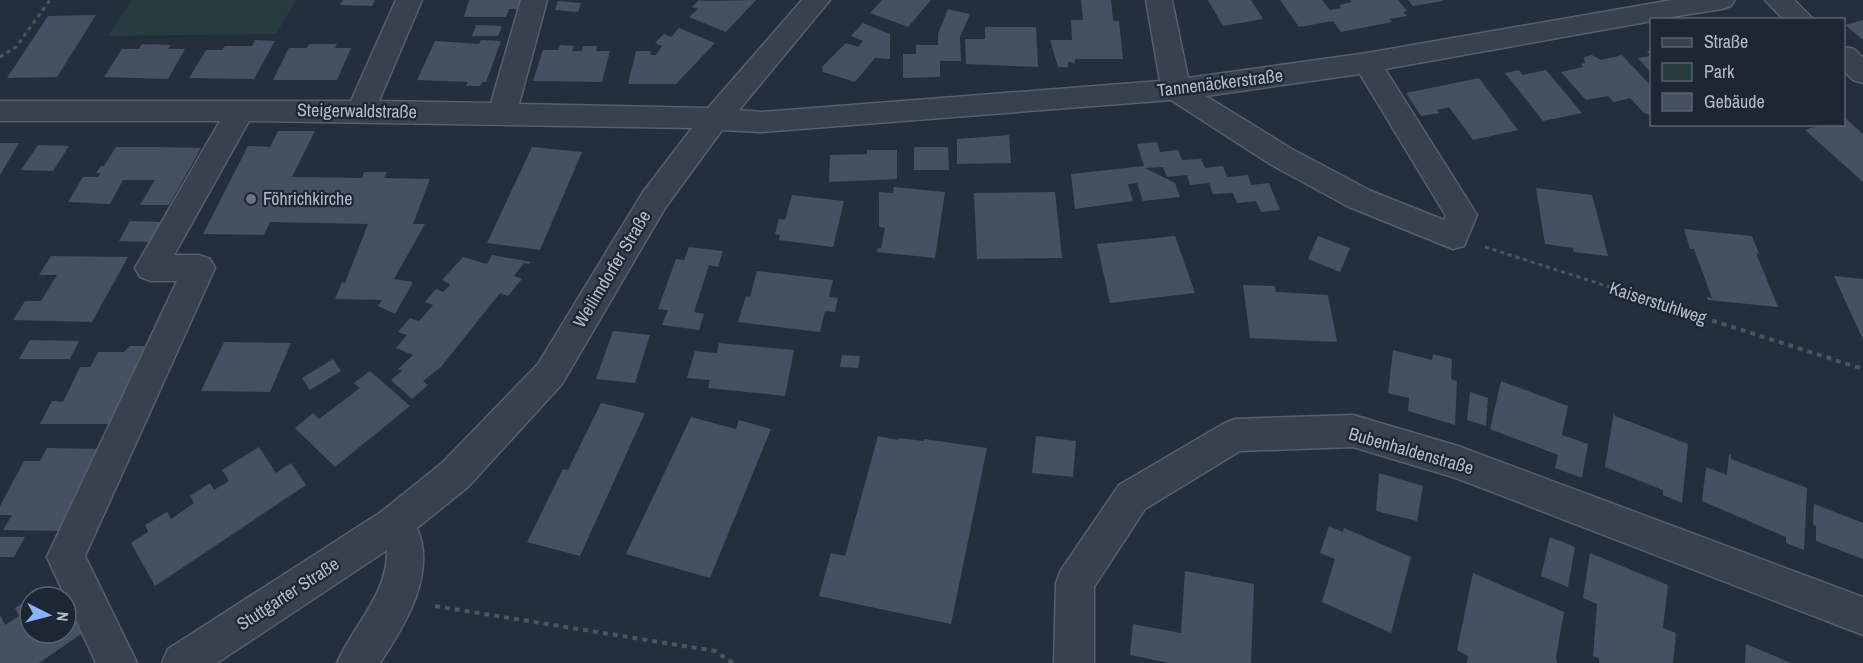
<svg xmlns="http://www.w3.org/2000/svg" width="1863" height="663" viewBox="0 0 1863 663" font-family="'Archivo Narrow',sans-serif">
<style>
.green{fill:#263c3f}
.building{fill:#455162}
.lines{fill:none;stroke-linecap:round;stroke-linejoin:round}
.minor-casing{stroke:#565f6c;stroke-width:3}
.path-far1{stroke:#44595c;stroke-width:3;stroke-dasharray:4 4;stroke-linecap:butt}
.path{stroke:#44595c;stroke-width:4;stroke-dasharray:5 5;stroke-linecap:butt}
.minor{fill:#38414e;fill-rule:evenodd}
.worship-dot{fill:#6b7280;stroke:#1d2633;stroke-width:2}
.labels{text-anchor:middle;stroke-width:4.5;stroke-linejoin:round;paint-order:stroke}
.street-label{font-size:18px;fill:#b4bcc9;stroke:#1d2633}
.poi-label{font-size:18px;fill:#b4bcc9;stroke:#1d2633;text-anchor:start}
</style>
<rect width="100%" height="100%" fill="#242f3e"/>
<!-- green -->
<path class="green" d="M132,0H296L276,34L108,36Z"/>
<!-- building -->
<path class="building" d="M343,0H375L372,6L340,5Z
M469,0H528L524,9H509L506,17H464Z
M699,0L706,1L756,0L726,32L689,17L698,9L692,7Z
M882,0H931L908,27L870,13Z
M1081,0H1111L1113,21H1119L1123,59H1075V63L1068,62V67H1058L1050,40H1072L1071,20H1083Z
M1208,0H1251L1263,19L1223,26Z
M1280,0H1322L1330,10L1341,8L1339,5L1352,2L1350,0H1398L1407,11L1403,12L1407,16L1389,19L1392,22L1341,32L1333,21L1299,27Z
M1408,0H1443V1L1413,6Z
M558,1L581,3L578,12L555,10Z
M948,9L970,14L960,37L961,61H940V77L903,78V54H916V45H938V34Z
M96,15L57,77L7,78L48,16Z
M1863,20V40L1845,25Z
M863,23L890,34V59L875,58L855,82L823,72L822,67L846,43L858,47L863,41L851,36Z
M476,25L502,26L498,36H472Z
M985,27H1036L1038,67L966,64L965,39H985Z
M679,28L715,43L676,84H628L636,51H651L650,55H656L662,46L655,43L664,34L671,37Z
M255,40L275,41L254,79L189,78L206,50H222L225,46H252Z
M481,40L501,41L486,82H482L480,86H466L468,82L417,80L435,41L479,44Z
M142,44L171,45L168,49H185L168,79L104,77L122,49H139Z
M309,44H337L335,48H351L337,80H273L289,48H307Z
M560,45L574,46L572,51H582L583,46H597L596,51H610L602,82L533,81L543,50H558Z
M1652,50V74L1638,58L1651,56L1647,51Z
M1592,55L1601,60L1622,55L1652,87V116L1644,113L1630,98L1614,102L1608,96L1586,100L1561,72L1583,67L1581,64L1585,63L1584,57Z
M1519,70L1523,75L1546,70L1582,113L1543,121L1505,73Z
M1479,78L1518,130L1473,140L1449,107L1437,110L1439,113L1421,116L1406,93Z
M1844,117L1863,134V182L1805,130L1823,124H1844Z
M278,131H315L292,177L362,178L364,172H387L384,178L430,179L413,224H425L394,279L413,282L395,314L378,306L382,300L335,299L342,282L345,283L368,224L270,222L264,235L203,234L248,146L270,147Z
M1009,135L1011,163L957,164V139Z
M1157,142L1160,152L1178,150L1182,160L1201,159L1205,168L1223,166L1227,177L1248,175L1251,185L1269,183L1280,210L1261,212L1256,201L1237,203L1233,193L1213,194L1209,183L1190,185L1187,175L1167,177L1163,167L1145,168L1175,183L1180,197L1143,201L1137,183L1128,184L1133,201L1075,209L1071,174L1144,166L1137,144Z
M0,143H19L0,175Z
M38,145L69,146L53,171L21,170Z
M116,147H158L201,148L169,205H140L155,180H123L110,204L68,202L83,177H98L100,173H96L101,166H104Z
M532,147L582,152L540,250L487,243Z
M914,147H948L949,170H914Z
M867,150H897V179L829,182L830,155L867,154Z
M894,187L945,192L935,258L877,252L878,248H881L885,228L879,227V192L893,193Z
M1536,188L1592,195L1608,256L1574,252L1573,248L1545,244Z
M1055,192L1062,258L977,259L974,193Z
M792,195L844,201L833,247L779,240L780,235L775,234L779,219L785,220Z
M130,221L161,222L150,242L119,241Z
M1684,229L1752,236L1759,254L1756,253L1778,307L1708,300L1707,297L1712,298L1694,249H1690Z
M1175,236L1195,293L1110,303L1097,244Z
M1318,236L1350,248L1340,272L1308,259Z
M689,247L723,251L718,267L709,265L694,312L704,314L699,330L662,325L668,310L658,309L676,259L684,260Z
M492,255L531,262L529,264L524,263L514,276L522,279L508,296L500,293L441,367L423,381L428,385L412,399L391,380L402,371L398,369L413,355L396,348L407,335L398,332L410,318L419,321L421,319L433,305L425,302L436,289L443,292L448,287L450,284L442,280L463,257L487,264Z
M51,256L128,257L92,322L13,320L25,301H41L57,275H39Z
M757,271L833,280L829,297L838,298L835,312L825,311L820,332L738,322L746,296L750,297Z
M1834,276L1863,279V340Z
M1243,285L1275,286L1276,292L1328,295L1337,342L1250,338Z
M613,331L650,335L635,383L596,379Z
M30,340L79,341L70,359H19Z
M224,342L291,343L270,392L201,391Z
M719,343L794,350L785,396L708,388L710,380L687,378L695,351L717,353Z
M130,346H144V352L117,424H40L52,401L63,402L80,367H90L98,352H124Z
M1393,350L1432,360L1433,354L1452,359L1451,379L1457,381L1455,425L1408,411L1409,398L1388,393Z
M842,355L860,356L858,368L840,367Z
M333,359L341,371L310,390L302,378Z
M370,371L410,406L335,467L295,428L313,413L319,419L360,388L354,383Z
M1501,381L1568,406L1562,435L1588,444L1582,478L1555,468L1558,455L1490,429Z
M1470,392L1488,398L1486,426L1467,420Z
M601,403L645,413L580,556L527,542L563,469L568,470Z
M1614,411L1615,416L1688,444L1682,503L1663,495V490L1605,467Z
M691,417L736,429L739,420L771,429L710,578L626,554Z
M878,436L898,440L899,438L924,441V439L987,448L951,624L819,596L831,553L845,556Z
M1036,436L1076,441L1073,477L1032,473Z
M259,447L276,473L291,463L306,485L155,586L131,543L148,532L145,525L167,512L171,519L194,503L190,496L210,483L214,490L229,481L222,470Z
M47,448L106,449L64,531L3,530L12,515H0V506L24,461H40Z
M1729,454L1731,455V459L1807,488L1804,550L1786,543V537L1702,501L1706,467L1727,475Z
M1379,473L1423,486L1417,521L1376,511Z
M1814,504L1863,523V559L1816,541V526L1813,525Z
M1329,526L1343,532L1344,528L1411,557L1391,633L1322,602L1335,559L1320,553Z
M0,537H25L14,557H0Z
M1550,537L1575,547L1568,587L1541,576Z
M1590,553L1668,585L1663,628L1676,633L1673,663H1599V658L1593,656L1597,604L1583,598Z
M1185,571L1254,584L1251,663H1169L1130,655L1133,624L1181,633Z
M1473,573L1564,612L1556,657L1557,663H1467L1468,656L1457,650Z
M62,589L84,632L39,663H0V615L5,625L19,616L15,608L30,598V633H66V597H49Z
M1746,644L1791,663H1745Z"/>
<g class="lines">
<!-- minor casing -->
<g class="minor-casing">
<path id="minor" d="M396,0H422L379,101L491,103L521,0H547L519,104L708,108L802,0H830L739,110L761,112L1160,81L1146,0H1172L1188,78L1367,53L1672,0H1735L1731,6L1722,9L1652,20V21L1385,69L1477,215L1464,246L1453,249L1349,207L1270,164L1171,100L761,132L722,130L665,208L562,384L468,487L417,528C437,574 405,625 380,663H337C353,625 388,595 387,550L217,663H162L168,649L381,512L442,463L538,364L643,192L692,128L249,121L174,255H199L210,259L215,268L85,556L137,663H96L47,557L177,281H151L140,277L135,268L220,121H0V101H351ZM1360,74L1446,216L1444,220L1371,191L1290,148L1206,96Z
M1765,0H1794L1814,20H1784Z
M1844,47L1854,49L1863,58V83L1853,80L1844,71Z
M1353,415L1458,446L1863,597V635L1456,478L1353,447L1240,451L1145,509L1094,587V663H1054L1056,583L1061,570L1119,485L1223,424L1235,419Z"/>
</g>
<!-- path-far1 -->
<path class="path-far1" d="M0,57L16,47L50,0
M1485,247L1641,297"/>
<!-- path -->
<path class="path" d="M1636,296L1863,369
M435,606L715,651L733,663"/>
<!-- minor -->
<use href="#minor" class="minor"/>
</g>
<!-- markers -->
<circle class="worship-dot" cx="251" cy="199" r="6"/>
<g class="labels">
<!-- street labels -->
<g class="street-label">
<text transform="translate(1220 83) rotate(-7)" y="6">Tannenäckerstraße</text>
<text transform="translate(357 111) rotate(1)" y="6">Steigerwaldstraße</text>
<text transform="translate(612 269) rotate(-59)" y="6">Weilimdorfer Straße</text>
<text transform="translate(1658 303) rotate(18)" y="6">Kaiserstuhlweg</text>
<text transform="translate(1411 451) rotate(16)" y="6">Bubenhaldenstraße</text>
<text transform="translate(288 594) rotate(-33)" y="6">Stuttgarter Straße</text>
</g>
<!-- poi labels -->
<g class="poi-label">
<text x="263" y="205">Föhrichkirche</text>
</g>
</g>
<!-- legend -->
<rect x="1650" y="18" width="195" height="108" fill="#1d2633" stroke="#59626f" stroke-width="1.5"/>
<rect x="1662" y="38" width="30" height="9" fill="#38414e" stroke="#59626f" stroke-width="1.5"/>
<text x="1704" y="48" font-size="18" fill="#b4bcc9">Straße</text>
<rect x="1662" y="63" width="30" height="18" fill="#263c3f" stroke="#59626f" stroke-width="1.5"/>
<text x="1704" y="78" font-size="18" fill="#b4bcc9">Park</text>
<rect x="1662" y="93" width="30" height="18" fill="#455162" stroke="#59626f" stroke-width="1.5"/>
<text x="1704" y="108" font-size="18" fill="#b4bcc9">Gebäude</text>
<!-- north arrow -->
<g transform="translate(48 615) rotate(96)"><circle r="28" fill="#1d2633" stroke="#59626f" stroke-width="1.5"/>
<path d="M0-4.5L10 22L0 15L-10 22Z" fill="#8ab4f8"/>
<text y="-9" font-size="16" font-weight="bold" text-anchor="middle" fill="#b4bcc9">N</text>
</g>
</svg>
